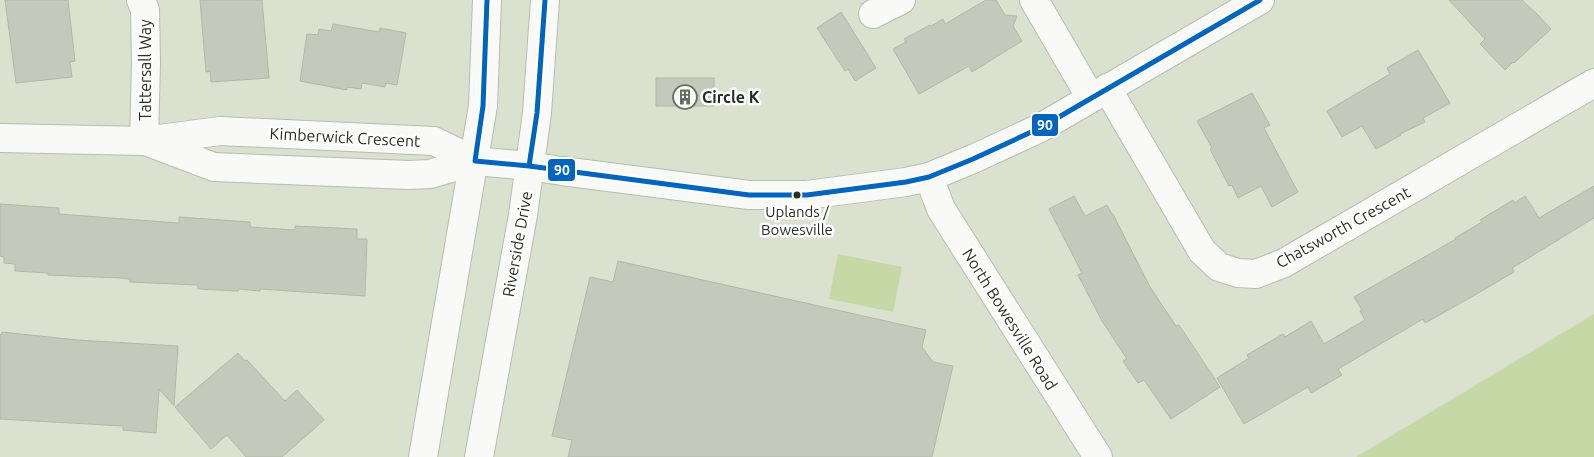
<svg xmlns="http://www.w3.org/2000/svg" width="1594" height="457" viewBox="0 0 1594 457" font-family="Ubuntu,sans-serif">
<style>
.green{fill:#c7d8a7}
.building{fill:#c4cabb;stroke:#b2b7aa}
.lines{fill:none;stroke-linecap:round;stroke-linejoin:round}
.minor-casing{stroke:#b7bdaf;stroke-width:30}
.major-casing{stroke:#b7bdaf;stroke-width:30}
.minor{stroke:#f9faf8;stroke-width:28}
.major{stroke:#f9faf8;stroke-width:28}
.bus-1-casing{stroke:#fff;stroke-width:9}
.bus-1{stroke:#0065bd;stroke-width:5}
.bus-dot{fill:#2a2e22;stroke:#fff;stroke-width:2}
.labels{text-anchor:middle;stroke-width:5;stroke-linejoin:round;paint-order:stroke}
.bus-label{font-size:15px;fill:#2a2e22;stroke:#fff}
.street-label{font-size:16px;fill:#2a2e22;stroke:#fff}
.poi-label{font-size:16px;font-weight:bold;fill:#2a2e22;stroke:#fff;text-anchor:start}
.line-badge{stroke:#fff;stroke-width:2}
.badge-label{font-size:14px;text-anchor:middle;font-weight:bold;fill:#fff}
</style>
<rect width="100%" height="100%" fill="#dae1cf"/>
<!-- green -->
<path class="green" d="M838,254L902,267L893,312L829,299Z
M1594,314V457H1356Z"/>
<!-- building -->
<path class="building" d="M5,0H68L75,61L70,62L72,77L16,83Z
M200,0H262L269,78L211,82L210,71L206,72Z
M986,0H996L1005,15L1017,16L1013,26L1022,41L972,72L969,66L919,94L893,49L906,42L904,39L930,25L931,26L943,19L945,24Z
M1449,0H1522L1538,15L1551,29L1514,63L1513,62L1505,70L1480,44L1485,39Z
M841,12L876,68L855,81L848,69L845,71L817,28Z
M333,24L379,32L380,28L406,33L397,85L386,83L385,87L362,83L361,89L347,87V90L300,81L307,34L318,35L319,29L331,31Z
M1418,50L1450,103L1425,117L1423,118L1425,122L1400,134L1401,135L1376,149L1362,126L1342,137L1327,111L1390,74L1387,68Z
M656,78H714V106H656Z
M1252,93L1270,125L1264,128L1298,192L1272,207L1261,186L1238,198L1232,185L1229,186L1210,149L1212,148L1197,121Z
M1594,186V218L1512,268L1514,272L1468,299L1425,323L1423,319L1338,369L1342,375L1311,393L1308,387L1244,424L1217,378L1249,358L1247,355L1283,334L1285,337L1311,321L1324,344L1365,320L1360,311L1362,310L1354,297L1456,239L1455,238L1482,222L1480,220L1513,200L1515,203L1525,196L1539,218Z
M1074,196L1085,216L1107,205L1112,214H1113L1150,287L1176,326L1179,325L1220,387L1171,419L1144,380L1138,383L1123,361L1127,359L1102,321L1078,275L1082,273L1049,209Z
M0,204L59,208V214L124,219L179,223V217L250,222V227L295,230V226L357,229V239H367L365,296L260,289V291L239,289L238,291L198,289V285L130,282V279L120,278L48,275V273L15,271V264L4,263V257L0,256Z
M618,261L926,330L922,347L933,362L953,366L932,457H568L572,440L552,436L590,277L613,282Z
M2,332L77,340L178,346L174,406L159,389L156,433L123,430V426L0,419V335H1Z
M238,353L245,361L247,360L285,401L297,390L324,420L282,457H246L227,435L211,449L175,407Z"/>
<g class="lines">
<!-- minor casing -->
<g class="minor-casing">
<path id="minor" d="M141,0L145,10L146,63L144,141
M1034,0L1091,98
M873,14L901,0
M1107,88L1202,251L1219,267L1238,273L1256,274L1284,263L1594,83
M0,138L144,141L220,131L434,141L475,161L529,166L562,171L749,195H807L906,182L929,177L973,159L1040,128L1260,0
M148,142L214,167L409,175L430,174L475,161
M929,177L941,209L1098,457"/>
</g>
<!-- major casing -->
<g class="major-casing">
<path id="major" d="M423,457L483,106L487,0
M479,457L523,215L537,113L545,0"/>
</g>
<!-- minor -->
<use href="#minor" class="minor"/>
<!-- major -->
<use href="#major" class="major"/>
<!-- bus-1 casing -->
<g class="bus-1-casing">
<path id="bus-1" d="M487,0L483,106L475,161L529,166L749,195H807L906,182L929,177L973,159L1040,128L1260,0
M529,166L537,113L545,0"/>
</g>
<!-- bus-1 -->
<use href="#bus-1" class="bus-1"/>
</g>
<!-- icons -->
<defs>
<g id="building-ring" transform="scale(1.25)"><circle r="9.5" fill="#fff" stroke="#686d5f" stroke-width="1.5"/><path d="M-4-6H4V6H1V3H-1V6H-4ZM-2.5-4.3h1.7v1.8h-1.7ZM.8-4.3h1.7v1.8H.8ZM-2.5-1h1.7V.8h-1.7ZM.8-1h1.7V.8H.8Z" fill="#686d5f"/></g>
</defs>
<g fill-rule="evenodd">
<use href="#building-ring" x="685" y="97"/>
</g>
<!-- markers -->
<circle class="bus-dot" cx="797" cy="195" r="4.5"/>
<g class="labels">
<!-- bus labels -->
<g class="bus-label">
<text x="797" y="217">Uplands /<tspan x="797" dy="18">Bowesville</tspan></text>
</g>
<!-- street labels -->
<g class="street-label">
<text transform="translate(145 70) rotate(-90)" y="6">Tattersall Way</text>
<text transform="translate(345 137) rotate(3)" y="6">Kimberwick Crescent</text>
<text transform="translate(1343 227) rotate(-29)" y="6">Chatsworth Crescent</text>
<text transform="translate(517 244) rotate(-80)" y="6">Riverside Drive</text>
<text transform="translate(1010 319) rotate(58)" y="6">North Bowesville Road</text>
</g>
<!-- poi labels -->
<g class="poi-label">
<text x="702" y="103">Circle K</text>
</g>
</g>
<g class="line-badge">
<rect x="1031" y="113" width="28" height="24" rx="5" fill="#0065bd"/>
<rect x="547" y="158" width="29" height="24" rx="5" fill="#0065bd"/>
</g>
<g class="badge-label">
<text x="1045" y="130">90</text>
<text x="562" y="175">90</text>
</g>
</svg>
